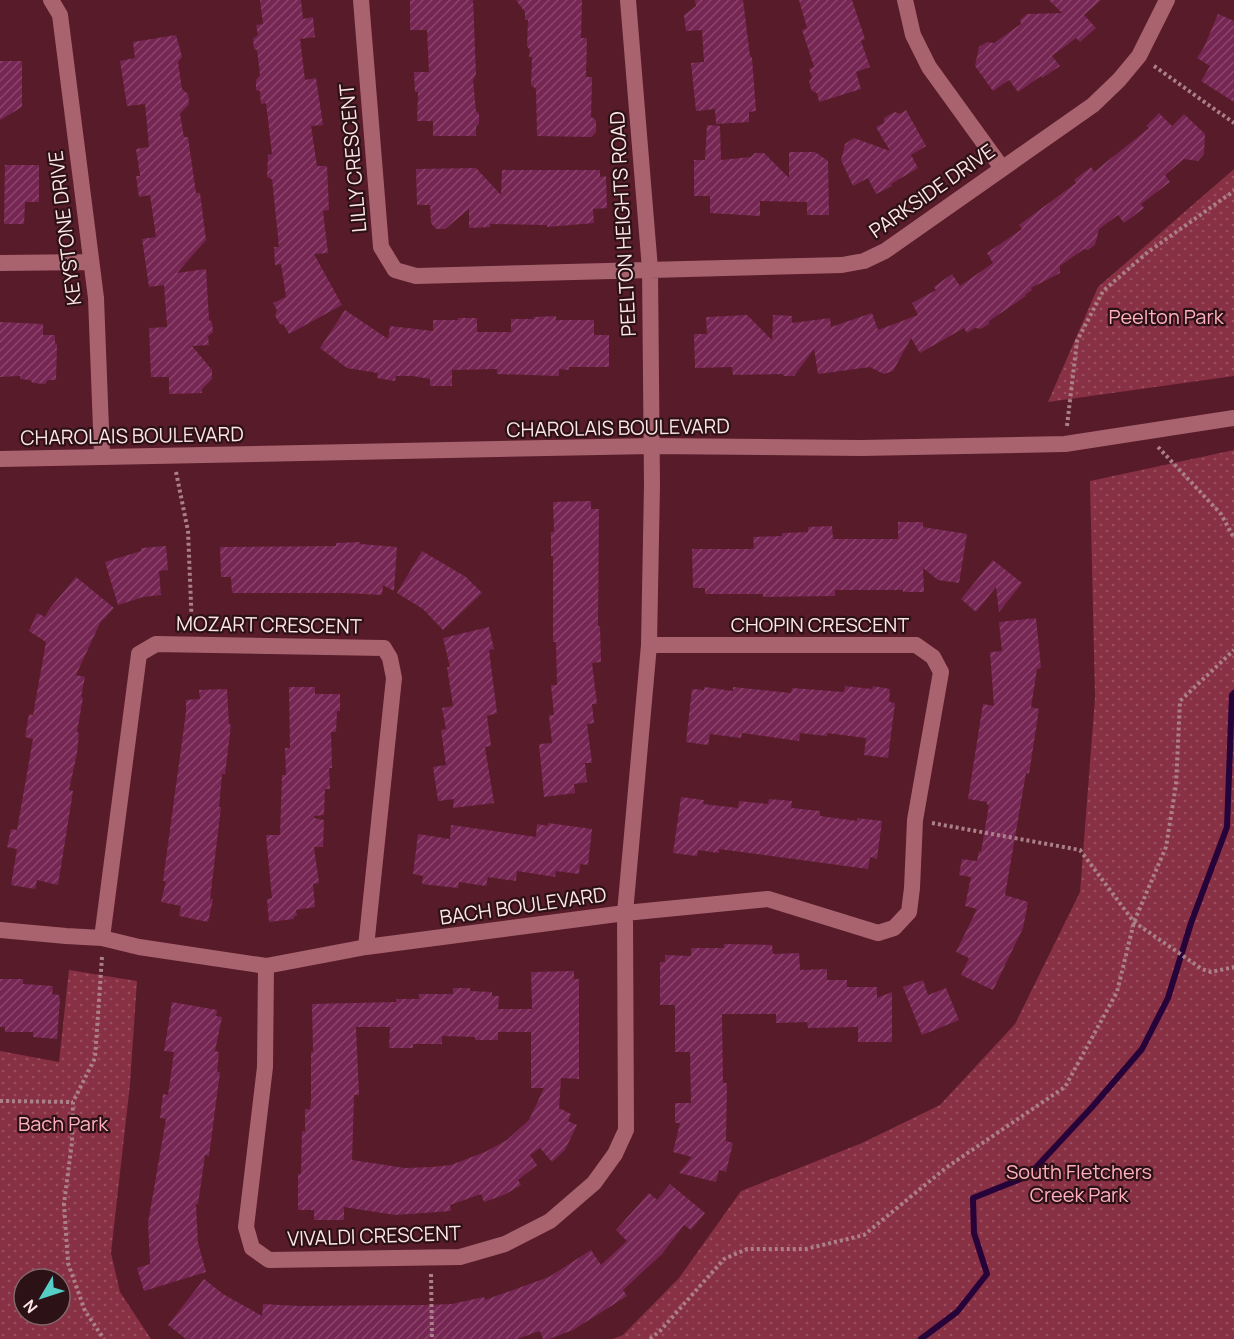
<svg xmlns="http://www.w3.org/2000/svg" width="1234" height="1339" viewBox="0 0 1234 1339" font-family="Manrope,sans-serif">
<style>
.park{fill:url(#park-dots);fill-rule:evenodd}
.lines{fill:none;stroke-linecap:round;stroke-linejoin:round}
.stream{stroke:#260439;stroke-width:6}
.building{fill:url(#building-hatch);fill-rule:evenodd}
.path{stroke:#ab8088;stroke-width:4;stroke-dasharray:3 3;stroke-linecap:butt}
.minor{stroke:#a8636e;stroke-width:16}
.tertiary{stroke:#a8636e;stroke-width:16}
.labels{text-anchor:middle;stroke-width:4.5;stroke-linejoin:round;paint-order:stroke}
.street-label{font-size:20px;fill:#fde5e7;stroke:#2c1116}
.park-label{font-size:20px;fill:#feb1bc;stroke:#2c1116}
</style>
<defs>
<pattern id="park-dots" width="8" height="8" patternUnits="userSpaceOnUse" patternTransform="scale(1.5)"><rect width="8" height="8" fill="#883044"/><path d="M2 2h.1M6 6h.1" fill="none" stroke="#9a4e5f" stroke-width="1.8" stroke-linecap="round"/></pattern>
<pattern id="building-hatch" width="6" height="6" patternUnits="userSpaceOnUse" patternTransform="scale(1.5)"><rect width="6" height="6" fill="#762653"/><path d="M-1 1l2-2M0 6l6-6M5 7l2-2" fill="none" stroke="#8a456c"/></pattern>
</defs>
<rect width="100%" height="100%" fill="#581b29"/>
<!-- park -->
<path class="park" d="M1234,169V376L1048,402L1098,287Z
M1234,450V1339H613L623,1335L679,1278L741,1191L862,1143L940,1105L1015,1024L1080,892L1095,698L1090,481Z
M69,970L137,981L130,1084L111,1253L120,1292L151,1339H0V1051L59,1062ZM24,1279H60V1315H24Z"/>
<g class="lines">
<!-- stream -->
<path class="stream" d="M921,1339L957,1312L987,1274L974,1233L973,1198L1028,1176L1093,1106L1142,1049L1168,998L1191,923L1227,827L1232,695L1234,693"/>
</g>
<!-- building -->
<path class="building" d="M260,0H301L303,19L313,17L315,37L300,39L305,80L316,78L323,125L311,126L317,166H327L329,210L323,211L328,253L314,254L342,305L289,334L284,325L280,324L275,316L277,310L273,303L286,297L281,264L275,265L274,247H279L272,179L267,177L268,155L272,154L266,103L261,104L260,91L256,90V80L260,75L257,50L254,49L253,39L258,35L256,25L263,24Z
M410,0H473L476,74L473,80L476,111L479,114V123L476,127V136H433V121H417L418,92H415L414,72H429L427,30H410Z
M516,0H582L581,38H587L586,77H592L591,117L596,120V132L591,137L537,136L536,89L531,85L532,57H529L530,50L527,46L528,20H525V12Z
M695,0H743L750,56L752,58L756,111L749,112V122L716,124L715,109L696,111L691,63L704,62L702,30L686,31L684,15L696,6Z
M799,0H852L865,39L861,41L870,67L856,72L861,89L819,102L817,93L812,91L809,82L812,77L809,69L814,67L802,30L807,28Z
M1049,0H1101L1084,15L1096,28L1080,42L1076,38L1052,56L1060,66L1042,78L1041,76L1018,92L1009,80L993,91L975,66L979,47L987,42L994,43L1021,24L1020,20L1027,14L1062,13Z
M1218,14L1234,21V102L1201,81L1210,66L1197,58L1204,47Z
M176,35L182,57L178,62L182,89L188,94L189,104L180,114L184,137H188L196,193H200L206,240L177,273L206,269L209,320L212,322L213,332L208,336L209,345L192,346L212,370V379L202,389V393L169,394V377H151L149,328L167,327L164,285L149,287L142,239L156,237L150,195L139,197L136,176H140L136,149L149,147L145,104L127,106L120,61L135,58L133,42Z
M0,61H22V107L0,120Z
M906,110L926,146L911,155L918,168L891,184L892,186L876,194L868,178L853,186L841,160L845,144L854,138L890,151L876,127L884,123V118L895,112L900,114Z
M1159,113L1172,126L1184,114L1205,134L1204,154L1198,161L1184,159L1165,175L1170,182L1141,204L1144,208L1124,223L1118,215L1099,229L1095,245L1088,250L1084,249L1060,266V273L1031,288L1032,290L1025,295L1026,296L989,321V324L981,329L975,328L967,333L964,328L920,353L911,338L893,371L884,374L870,367L818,374L814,349L794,376H784L782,374L733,375L732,367L695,368L694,334H707L706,317L747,315L772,340L773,315L792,316V323L830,318L831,327L872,313L878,330L918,315L912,303L936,290L934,287L952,274L960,286L993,263L987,253L1022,229L1019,225L1076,183L1074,180L1091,167L1094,172L1149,128L1146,126Z
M707,125L720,126L721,160L751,157L755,153H764L789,178V152H815L828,161L829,215H807V202L760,201V216L710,213V196H694V160H705Z
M5,165H39V202H25L24,224H4Z
M476,168L501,195L502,170H600V177L606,176L607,208L593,209L594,223L547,227V225L490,224V227L469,228V209L445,229H436L431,223L430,205H417L416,169Z
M345,310L388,339L390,326L433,331V320H458V318H477V332H511V319H534V317L556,316V320H594V335H609V367H569V370L559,369V376L497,374V369L452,370V386H430V379L413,376H396L395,381L377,378L378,373L347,368L320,348Z
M0,322L43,324V335H55V343L57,344L56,380H48L45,384L33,383L30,380L20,379V376L0,377Z
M591,501V509H599L598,626H600L601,662L592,663L597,704H592L594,723L587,724L592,763H585L587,782L574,784L575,793L544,797L539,744L552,743L549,715H554L551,685H557L556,642H553V556H551V532H554L553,502Z
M898,522H923V527L967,534L959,583L938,580L923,568L924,592H903V590H835V596L763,597V594H705V588H693L692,549H751L754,548L753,537L782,536V533L808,532V527L832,526L833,539H898Z
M360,542V544L397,547L394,591L383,585L382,595L346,593H232L231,577H221L220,547L336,546V543Z
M166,546L168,570L159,571L161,595L143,597L118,605L105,562L141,551V548Z
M422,551L466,577L482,593L443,630L423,609L397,593Z
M993,560L1022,583L999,612L996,587L976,612L961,599Z
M76,577L114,608L100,623L76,675L85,677L81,697H83L77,732L79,733L77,753L69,790L73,791L70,810L58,885L37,880L35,889L11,885L17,849L7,847L11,829L17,830L33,739L25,737L29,714L33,715L46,642L29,631L37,613L45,617L50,608Z
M1036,618L1041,668L1037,669L1031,707L1039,709L1029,774L1026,773L1005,895L1028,902L1023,928L993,990L961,975L969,958L956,952L977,909L965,906L971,877L959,875L962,859L977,861L979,851L981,852L989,805H987V802L968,799L983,704L994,706L990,652L1002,651L999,622Z
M489,627L494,649L489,650L497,713L487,716L491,746L485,747L494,803L453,808L454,799L438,801L433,767L446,765L441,730L446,729L442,708L453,706L447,667H450L443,638Z
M845,686L872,689L873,686L890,689L889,702L895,703L888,758L864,755L866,738L827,733V736L800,733L799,741L742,733L741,738L710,734L708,745L686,742L692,689L704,690V687L733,691V687L791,693L792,688L844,692Z
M289,687H315V694H340V711H337L336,732H331L332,768H329L330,789H325L324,815L314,816V818L324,820L323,847H314L319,883L313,884L315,907L296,910L297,916H294V919L269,922L267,899L272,898L266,835H280L282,775H286L285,748H290Z
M227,689L229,724L231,725L225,774H222L219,807H221L210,899H213L208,922L179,916L181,906L161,902L166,881H163L186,712V700L200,699L199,690Z
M681,797L704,800L703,804L738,808L739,801L768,804L769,799L792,801L791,808L820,811V816L857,821V818L882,821L877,859L870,857L868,869L719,849V853L698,850L697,856L673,853Z
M548,823L592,829L588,865L580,864L579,874L556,871L555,877L517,871L516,881L488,877L486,886L459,882L458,888L422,884L423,876L413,874L418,834L450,839L451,825L536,837L537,824L548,826Z
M724,944L772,945L773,954L799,953L800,970L827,969V980H847V987H877V998L892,992V1042H858V1027L808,1028L807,1022L776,1023V1014H722L723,1083H727L726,1141L733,1143L726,1172L719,1170L716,1182L679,1173L692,1157L673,1152L680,1123H675V1103H691L690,1052H675V1005H660V962H665V955L691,956V948H724Z
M574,971V979H579V1079L561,1078L559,1108L571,1114L568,1121L577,1125L565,1150L552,1162L540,1148L530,1155L537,1165L518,1180L521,1185L504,1195L484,1202L481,1194L450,1205L451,1211L395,1215L344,1207V1220H314V1210H298V1174H301L302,1131L305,1132V1109H310L311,1101V1052H313L312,1004L396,1002V999H419V994H453V988H470V991L492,992V996H499L498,1009H532L531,972ZM356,1027H390L389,1048H413V1044H442V1036L475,1037V1040H498V1032H531V1088H544L529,1120L507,1140L485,1152L451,1165L433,1167L405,1168L352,1160L354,1095H359Z
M0,979H23V984L53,986L52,994L59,995L60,999L57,1039L33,1037V1032H5V1027H0Z
M923,980L928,995L946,988L959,1020L922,1035L903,987Z
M172,1002L217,1010L216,1016L222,1017L215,1051L219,1052L217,1072H220L212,1133L209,1156L205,1155L198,1204H196L198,1243L206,1272L144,1291L137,1268L150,1264L148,1223L166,1119L160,1118L163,1094L168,1095L173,1059L174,1052L164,1051Z
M670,1184L705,1213L691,1230L684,1225L662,1254L623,1290L627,1296L573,1330L549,1339H543L540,1331L517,1339H186L168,1325L204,1279L223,1294L262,1316L263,1304L298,1306L424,1305L452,1304L484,1297L485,1300L549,1277L591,1250L601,1265L627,1241L616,1230L649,1193L657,1200Z"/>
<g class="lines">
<!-- path -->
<path class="path" d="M1154,66L1234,123
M1067,426L1077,341L1103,291L1148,252L1234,191
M1158,447L1221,514L1234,538
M176,472L188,531L192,628
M932,823L1080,850L1134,922L1202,969L1211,972L1234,967
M102,957L95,1058L73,1102L72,1142L64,1204L68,1263L85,1311L104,1339
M0,1101L73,1102
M431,1274L432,1339
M650,1339L660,1331L724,1259L747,1249H806L864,1235L947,1167L1065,1087L1117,992L1134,922L1166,847L1176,785L1180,701L1234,650"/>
<!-- minor -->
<path class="minor" d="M51,0L60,15L96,298L102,455
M361,0L381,247L395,270L416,276L842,265L864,261L885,251L1093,105L1119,80L1139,56L1167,0
M905,0L913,35L929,67L1002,168
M0,263L91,262
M0,930L66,936L102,938L139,947L266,966L366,947L625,913L649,645L652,485L650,269L628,0
M102,938L139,654L156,644L384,648L390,658L394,678L366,947
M266,966L265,1067L246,1227L252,1248L269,1260L460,1257L505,1244L550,1221L594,1183L615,1154L626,1130L625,913L768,899L878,933L894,928L909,912L912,888L915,820L941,672L933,657L916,645H649"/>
<!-- tertiary -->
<path class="tertiary" d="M0,459L652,446L861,448L1065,444L1234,418"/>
</g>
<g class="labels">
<!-- street labels -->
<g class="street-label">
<text transform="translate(353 158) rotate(-95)" y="7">LILLY CRESCENT</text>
<text transform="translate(932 191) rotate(-35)" y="7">PARKSIDE DRIVE</text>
<text transform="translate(623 224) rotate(-93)" y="7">PEELTON HEIGHTS ROAD</text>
<text transform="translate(65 228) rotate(-97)" y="7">KEYSTONE DRIVE</text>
<text transform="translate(618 428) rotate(-1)" y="7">CHAROLAIS BOULEVARD</text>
<text transform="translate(132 436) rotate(-1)" y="7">CHAROLAIS BOULEVARD</text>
<text transform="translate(269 625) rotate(1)" y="7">MOZART CRESCENT</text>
<text x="820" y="632">CHOPIN CRESCENT</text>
<text transform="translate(523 906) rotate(-8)" y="7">BACH BOULEVARD</text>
<text transform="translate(374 1236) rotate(-2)" y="7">VIVALDI CRESCENT</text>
</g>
<!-- park labels -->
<g class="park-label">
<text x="1166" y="324">Peelton Park</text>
<text x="63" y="1131">Bach Park</text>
<text x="1079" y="1179">South Fletchers<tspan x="1079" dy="23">Creek Park</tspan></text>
</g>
</g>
<!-- north arrow -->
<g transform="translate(42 1297) rotate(231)"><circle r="28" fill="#2c1116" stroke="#80666a" stroke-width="1.5"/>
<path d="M0-4.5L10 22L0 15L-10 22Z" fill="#55cec6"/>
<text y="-9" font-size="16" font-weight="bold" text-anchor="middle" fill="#fde5e7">N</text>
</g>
</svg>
